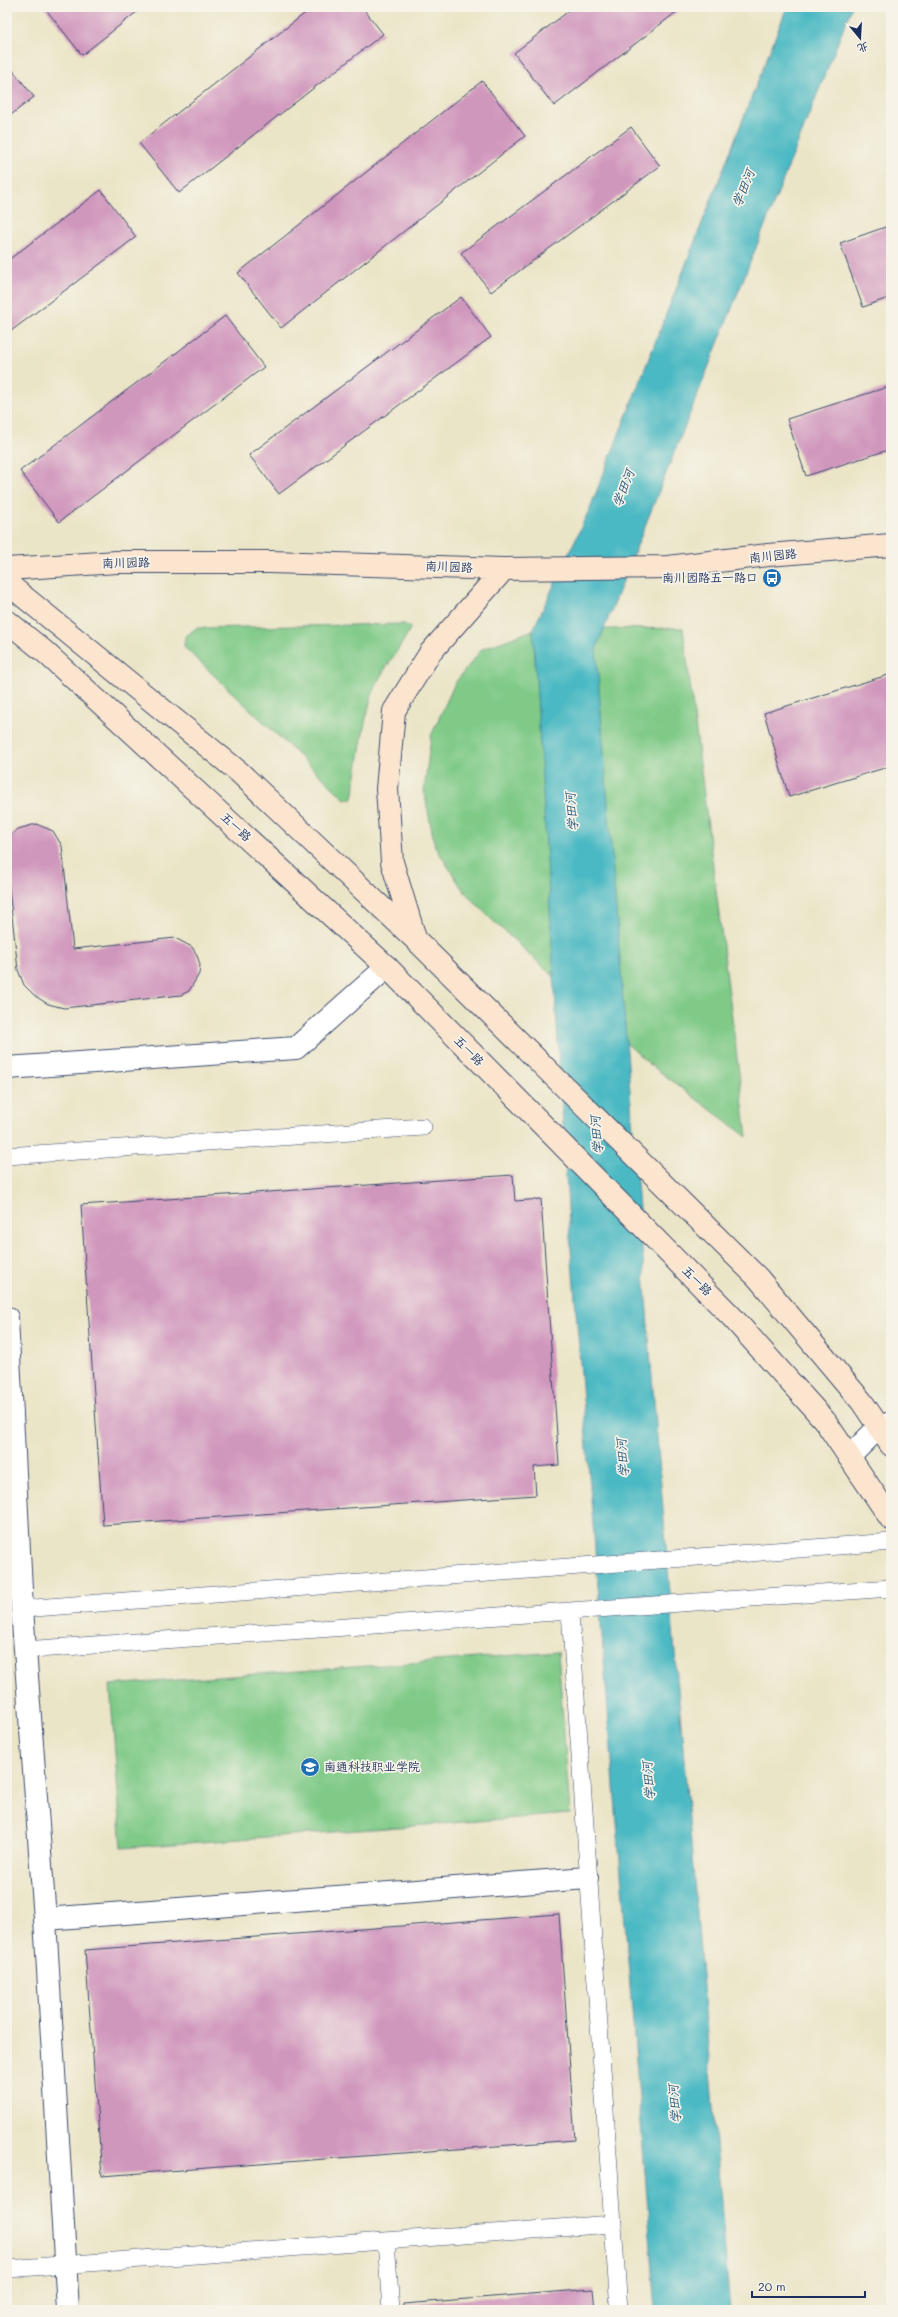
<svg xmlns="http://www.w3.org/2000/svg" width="898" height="2317" viewBox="0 0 898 2317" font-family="Mali,'LXGW WenKai TC',sans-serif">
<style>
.green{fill:#80ca88;stroke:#4e7c73}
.water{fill:#4bb9c3;stroke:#337490}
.building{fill:#d097bd}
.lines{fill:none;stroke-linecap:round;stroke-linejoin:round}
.lane-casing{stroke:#3a4a6e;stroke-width:18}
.street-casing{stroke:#3a4a6e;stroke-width:24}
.secondary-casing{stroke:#3a4a6e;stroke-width:24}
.lane{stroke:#fff;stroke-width:17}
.street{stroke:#fff;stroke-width:22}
.secondary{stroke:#fbe5cf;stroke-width:22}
.labels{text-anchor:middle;stroke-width:3.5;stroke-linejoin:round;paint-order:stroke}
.street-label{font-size:12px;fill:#1b2f5e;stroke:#f7f3e8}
.poi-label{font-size:12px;fill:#1b2f5e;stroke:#f7f3e8;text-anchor:end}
.water-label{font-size:13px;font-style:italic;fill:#29587c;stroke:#f7f3e8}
</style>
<rect width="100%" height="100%" fill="#f7f3e8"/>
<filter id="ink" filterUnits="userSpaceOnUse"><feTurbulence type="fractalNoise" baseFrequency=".025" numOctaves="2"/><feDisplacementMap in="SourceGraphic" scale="8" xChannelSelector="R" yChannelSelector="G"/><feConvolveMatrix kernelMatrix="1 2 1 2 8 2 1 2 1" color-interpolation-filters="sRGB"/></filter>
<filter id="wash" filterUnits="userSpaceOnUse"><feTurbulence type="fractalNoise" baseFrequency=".012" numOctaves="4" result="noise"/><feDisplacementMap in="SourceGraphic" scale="16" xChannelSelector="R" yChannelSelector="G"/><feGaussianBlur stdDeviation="0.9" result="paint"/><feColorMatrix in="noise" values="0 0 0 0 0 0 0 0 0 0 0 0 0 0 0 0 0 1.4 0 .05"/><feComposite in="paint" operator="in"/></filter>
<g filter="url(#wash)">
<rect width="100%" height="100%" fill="#ebe5c8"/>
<!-- green -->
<path class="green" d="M404,624L410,627C410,635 381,672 376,685C365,712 361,745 356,775C354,783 356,791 352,799H345L184,647L185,637L196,628Z
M683,628L747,1137L647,1062L490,918L463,890L435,846L424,791L431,736L455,683L482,649L533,630Z
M558,1652L570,1814L122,1848L110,1685Z"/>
<!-- water -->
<path class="water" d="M787,7H852L596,649L652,1377L730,2310H656L569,1224L533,630L590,508Z"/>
<g id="blocks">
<!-- building -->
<path class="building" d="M44,7H143L82,55Z
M313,7H362L383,34L179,193L139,143Z
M574,7H683L554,106L514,53Z
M7,63L34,97L7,118Z
M482,81L525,136L281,328L238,273Z
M631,127L660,166L491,292L461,253Z
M101,190L136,237L7,334V261Z
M891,225V297L863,307L840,243Z
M461,297L491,337L279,494L249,455Z
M225,316L264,367L59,522L20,471Z
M891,386V449L806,476L787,419Z
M891,674V766L789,797L764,713Z
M36,824L53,831L62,846L73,949L175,938L192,947L197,955L200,965L199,974L189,991L181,995L64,1008L48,1004L35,996L24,985L18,970L7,870V844L11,835L18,829Z
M513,1175L515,1201L541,1199L559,1465L534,1467L536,1495L103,1525L81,1205Z
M559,1914L575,2140L102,2176L85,1950Z
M593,2289L595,2310H404V2304Z"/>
</g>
</g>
<g filter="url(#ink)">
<use href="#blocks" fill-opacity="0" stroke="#3a4a6e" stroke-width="1"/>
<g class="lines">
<!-- lane casing -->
<g class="lane-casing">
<path id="lane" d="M7,1156L423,1127
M22,1609L891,1542
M570,1612L619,2310
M24,1650L891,1588
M386,2241L391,2310
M7,2269L612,2224"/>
</g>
<!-- street casing -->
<g class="street-casing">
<path id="street" d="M7,1068L296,1048L387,967
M7,1318L22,1609L45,1919L68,2310
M849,1457L879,1427L891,1423
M45,1919L587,1878"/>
</g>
<!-- secondary casing -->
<g class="secondary-casing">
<path id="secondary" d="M7,569L117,562H270L504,569L668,567L768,555L891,545
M7,583L239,772L416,940L758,1278L862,1402L891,1445
M7,621L45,652L387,967L732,1317L825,1421L891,1519
M415,938L392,862L387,789L394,711L430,653L504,569"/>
</g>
<!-- lane -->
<use href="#lane" class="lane"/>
<!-- street -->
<use href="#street" class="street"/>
<!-- secondary -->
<use href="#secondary" class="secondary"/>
</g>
</g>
<!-- icons -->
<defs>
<g id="bus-disc" transform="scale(1)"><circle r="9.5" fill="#1f6fb2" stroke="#f7f3e8"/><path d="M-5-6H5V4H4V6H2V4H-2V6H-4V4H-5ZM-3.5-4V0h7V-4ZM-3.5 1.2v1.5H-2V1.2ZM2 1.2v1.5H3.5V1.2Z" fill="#fff"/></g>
<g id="university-disc" transform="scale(1)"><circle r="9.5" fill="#1f6fb2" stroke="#f7f3e8"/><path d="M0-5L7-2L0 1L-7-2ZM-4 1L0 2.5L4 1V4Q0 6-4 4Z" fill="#fff"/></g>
</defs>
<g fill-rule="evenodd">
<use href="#bus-disc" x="772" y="578"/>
<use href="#university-disc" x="310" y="1767"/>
</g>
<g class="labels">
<!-- street labels -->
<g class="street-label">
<text transform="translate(773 556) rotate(-6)" y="4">南川园路</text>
<text transform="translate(126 563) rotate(-1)" y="4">南川园路</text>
<text transform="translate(449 567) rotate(2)" y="4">南川园路</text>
<text transform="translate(236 827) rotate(43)" y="4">五一路</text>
<text transform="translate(469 1051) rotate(46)" y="4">五一路</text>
<text transform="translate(697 1281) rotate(45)" y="4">五一路</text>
</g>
<!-- poi labels -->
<g class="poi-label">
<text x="758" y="582">南川园路五一路口</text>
<text x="324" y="1771" text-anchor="start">南通科技职业学院</text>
</g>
<!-- water labels -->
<g class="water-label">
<text transform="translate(743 188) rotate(-68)" y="5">学田河</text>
<text transform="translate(623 488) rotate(-69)" y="5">学田河</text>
<text transform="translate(571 812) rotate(-95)" y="5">学田河</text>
<text transform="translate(596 1135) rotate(-95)" y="5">学田河</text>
<text transform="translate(622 1458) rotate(-95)" y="5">学田河</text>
<text transform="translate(648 1781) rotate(-95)" y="5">学田河</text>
<text transform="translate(674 2104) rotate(-95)" y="5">学田河</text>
</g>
</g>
<!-- margin -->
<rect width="898" height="2317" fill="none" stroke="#f7f3e8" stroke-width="24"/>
<!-- north arrow -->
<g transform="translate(860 38) rotate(162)" stroke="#f7f3e8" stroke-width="3" paint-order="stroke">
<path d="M0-3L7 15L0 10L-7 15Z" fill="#1b2f5e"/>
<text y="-6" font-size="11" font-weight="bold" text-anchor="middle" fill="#1b2f5e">北</text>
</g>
<!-- scale -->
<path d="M752 2291v6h113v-6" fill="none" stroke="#1b2f5e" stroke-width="2"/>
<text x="758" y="2291" font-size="12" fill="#1b2f5e" stroke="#f7f3e8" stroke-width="3" paint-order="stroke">20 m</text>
</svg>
